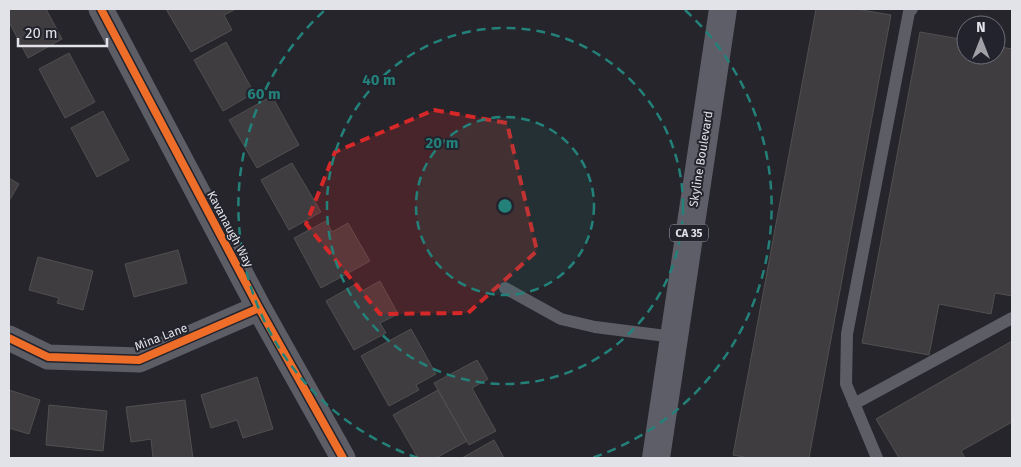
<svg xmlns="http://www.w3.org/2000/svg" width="1021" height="467" viewBox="0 0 1021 467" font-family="'Fira Sans',sans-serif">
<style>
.building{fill:#3f3d3f;stroke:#514f50}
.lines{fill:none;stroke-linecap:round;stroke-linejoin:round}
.lane{stroke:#5d5d66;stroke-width:12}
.street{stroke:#5d5d66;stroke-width:25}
.primary{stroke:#5e5e69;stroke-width:28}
.cycleway-casing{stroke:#23232d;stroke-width:11}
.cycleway{stroke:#ee6e29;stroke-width:8}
.marked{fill:#d62828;fill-opacity:0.2;stroke:#d62828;stroke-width:4;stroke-dasharray:10 6;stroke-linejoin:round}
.ring{fill:none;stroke:#24817a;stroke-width:2.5;stroke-dasharray:9 6}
.labels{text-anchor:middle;stroke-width:4;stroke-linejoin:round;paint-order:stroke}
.shield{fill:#23232d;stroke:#a9a9b1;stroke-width:1}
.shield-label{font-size:11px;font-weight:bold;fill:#e2e2e9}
.street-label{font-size:12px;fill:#e2e2e9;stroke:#23232d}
.centre{fill:#24817a;stroke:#23232d;stroke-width:2.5}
.ring-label{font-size:15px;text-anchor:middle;font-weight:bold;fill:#24817a;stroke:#23232d;stroke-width:4;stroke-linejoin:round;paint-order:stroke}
</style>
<rect width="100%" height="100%" fill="#25252b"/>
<!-- building -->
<path class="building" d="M9,9H46L62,39L28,58L9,22Z
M166,9H233L234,10L224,15L232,30L191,52Z
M816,9H856L891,15L809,458H749L733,455Z
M920,32L966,40V55H996V46L1012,49V296L995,293L991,314L939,304L929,355L862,343Z
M226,42L254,93L223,111L194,60Z
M69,53L95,102L65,118L39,69Z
M272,96L299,145L257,168L229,120Z
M103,111L129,160L97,177L71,128Z
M292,163L321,212L289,230L261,180Z
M9,178L19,184L9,201Z
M326,221L332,232L348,223L370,261L321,288L294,238Z
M178,250L187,283L134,297L125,264Z
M38,257L93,271L83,310L57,303L59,298L29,290Z
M380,281L398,314L380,323L386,333L354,350L326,301L358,283L362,291Z
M411,329L436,374L416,385L419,390L389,406L361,356Z
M1012,341V422L961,451L965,458H899L876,419Z
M477,360L488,379L472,388L496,431L469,445L434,383Z
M257,377L273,429L243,438L237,420L211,428L201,395Z
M9,390L40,400L29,434L9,428Z
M438,390L467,441L436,458H418L393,415Z
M185,400L193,458H153L151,439L131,442L126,407Z
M49,405L107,411L103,451L46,445Z
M494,440L504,458H462Z"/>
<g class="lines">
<!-- lane -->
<path class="lane" d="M505,288L561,319L595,327L674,337
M854,404L1012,318
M877,458L846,384L847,334L909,12L912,9"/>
<!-- street -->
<path class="street" d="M101,9L259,308L343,458
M9,338L48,357L139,360L259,308"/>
<!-- primary -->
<path class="primary" d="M656,458L723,9"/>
<!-- cycleway casing -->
<g class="cycleway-casing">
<path id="cycleway" d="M101,9L259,308L343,458
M9,338L48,357L139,360L259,308"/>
</g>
<!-- cycleway -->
<use href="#cycleway" class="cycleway"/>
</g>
<!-- marked area -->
<path class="marked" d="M434,110L507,123L537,251L468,313L380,314L306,224L335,152Z"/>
<!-- distance rings -->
<circle cx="505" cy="206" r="89" fill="#24817a" fill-opacity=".12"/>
<g class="ring">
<circle cx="505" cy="206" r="89"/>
<circle cx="505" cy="206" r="178"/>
<path d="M418 458A266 266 0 0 1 325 10M685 10A266 266 0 0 1 592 458"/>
</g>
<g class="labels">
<!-- shield labels -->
<rect class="shield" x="670" y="224.5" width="38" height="17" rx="4"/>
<g class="shield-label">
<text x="689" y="237">CA 35</text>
</g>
<!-- street labels -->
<g class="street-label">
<text transform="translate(701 159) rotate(-81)" y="4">Skyline Boulevard</text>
<text transform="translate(230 229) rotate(62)" y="4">Kavanaugh Way</text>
<text transform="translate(161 337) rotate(-21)" y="4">Mina Lane</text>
</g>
</g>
<circle cx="505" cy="206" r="8" class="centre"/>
<g class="ring-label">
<text x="379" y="85">40 m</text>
<text x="264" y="99">60 m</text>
<text x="442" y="148">20 m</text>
</g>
<!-- border -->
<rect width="1021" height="467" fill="none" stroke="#e2e2e9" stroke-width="20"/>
<!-- north arrow -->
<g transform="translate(981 40)"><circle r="24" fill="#23232d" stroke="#6f6f78"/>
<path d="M0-4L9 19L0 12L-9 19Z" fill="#a0a0a6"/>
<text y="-8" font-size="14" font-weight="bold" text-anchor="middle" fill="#e2e2e9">N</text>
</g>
<!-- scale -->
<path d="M18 38v8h89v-8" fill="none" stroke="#e2e2e9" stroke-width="2.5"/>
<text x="25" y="38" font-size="15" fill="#e2e2e9" stroke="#23232d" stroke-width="4" paint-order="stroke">20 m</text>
</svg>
